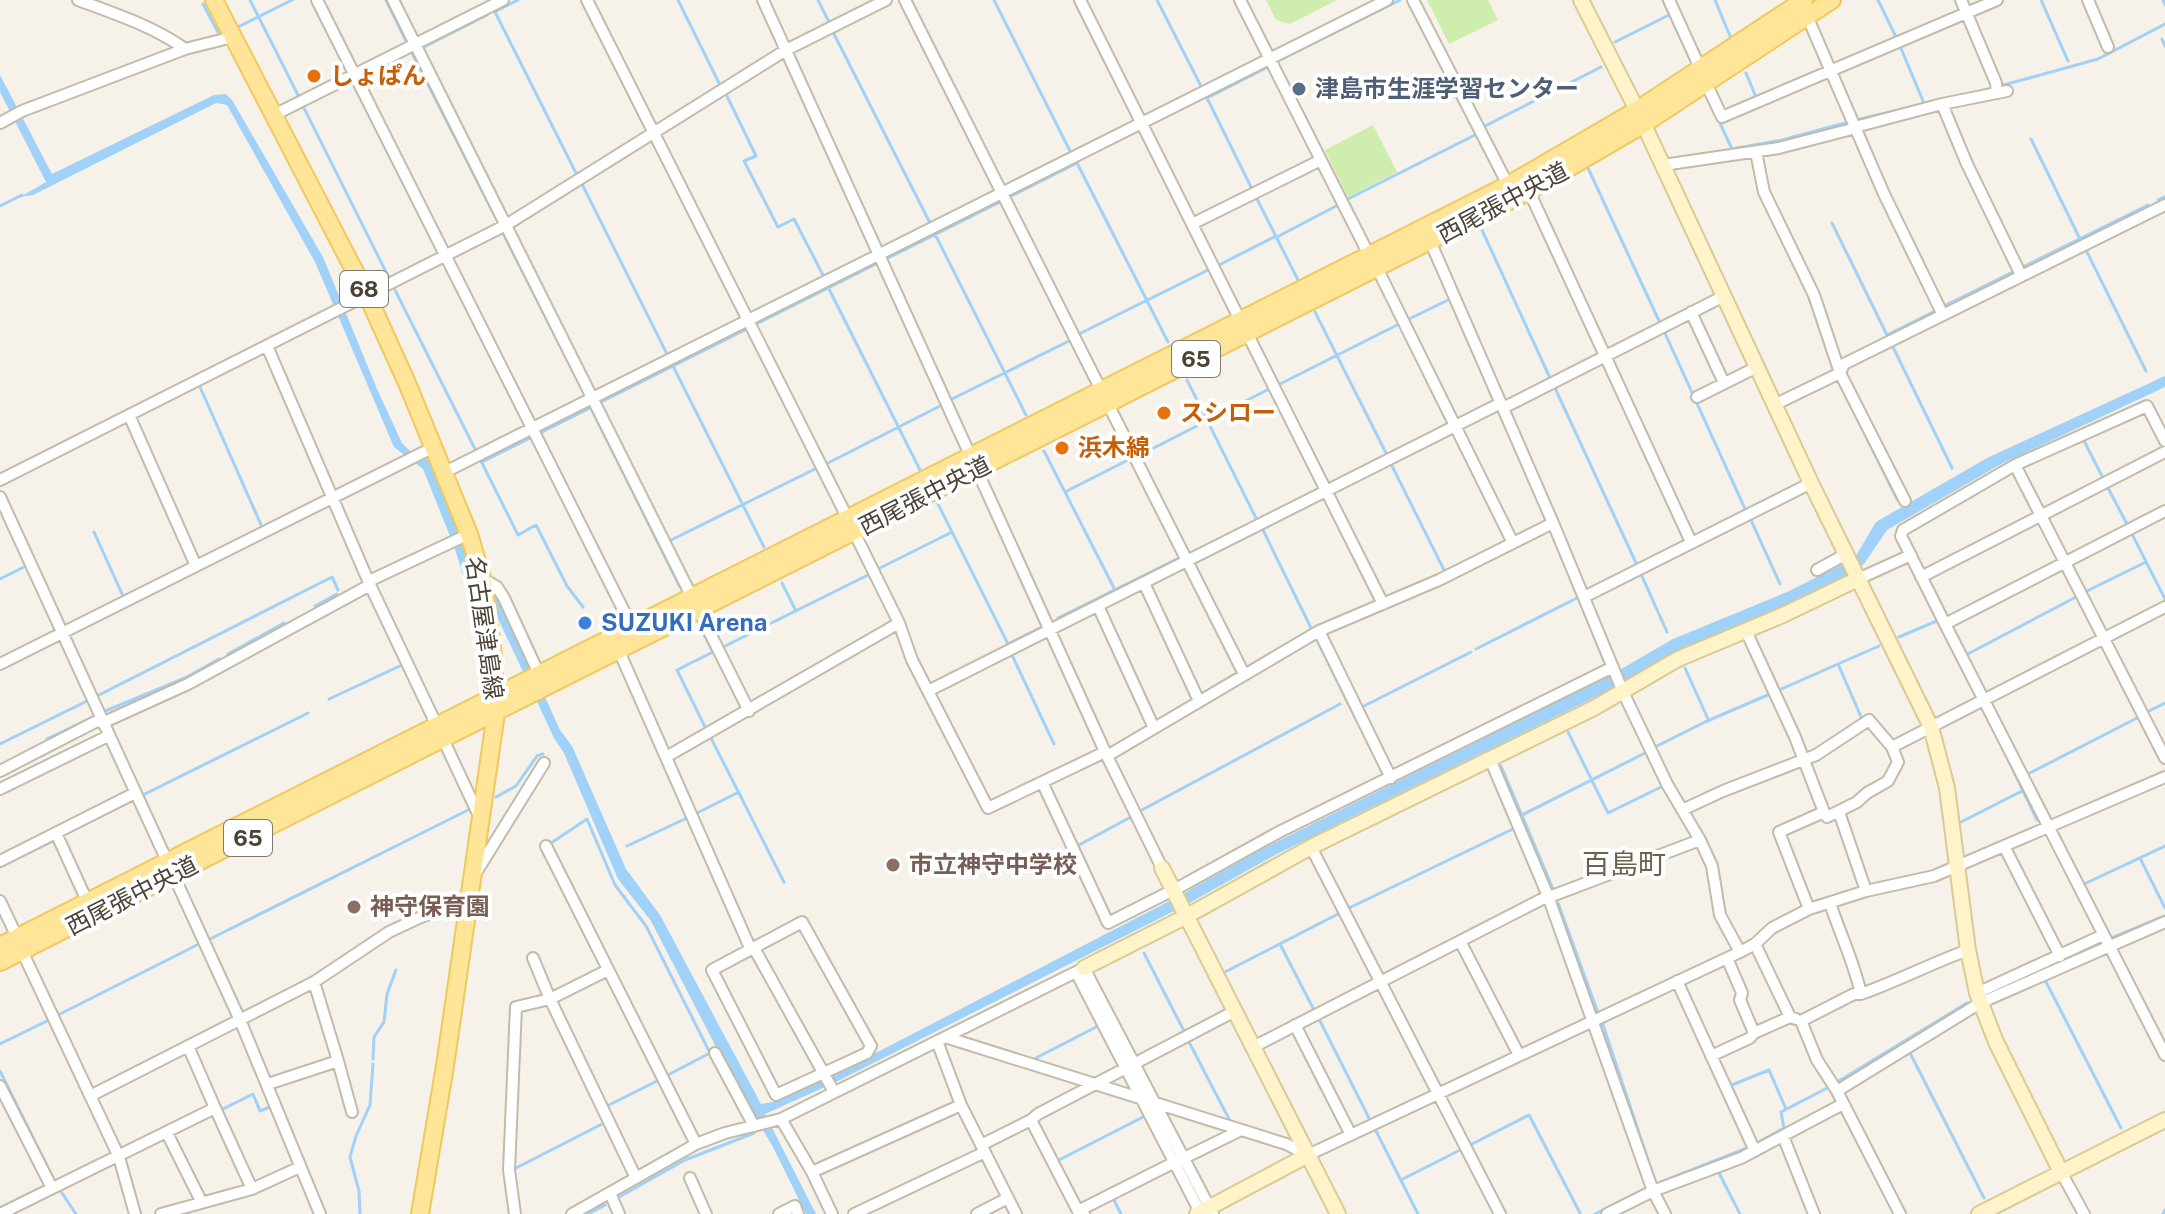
<svg xmlns="http://www.w3.org/2000/svg" width="2165" height="1214" viewBox="0 0 2165 1214" font-family="'Public Sans','Noto Sans JP',sans-serif">
<style>
.green{fill:#cfeeae}
.water{fill:#a0d1f8}
.lines{fill:none;stroke-linecap:round;stroke-linejoin:round}
.stream{stroke:#a0d1f8;stroke-width:3}
.street-casing{stroke:#c2bbaa;stroke-width:14}
.secondary-casing{stroke:#dac994;stroke-width:18}
.primary-casing{stroke:#f0c85d;stroke-width:20}
.street{stroke:#fff;stroke-width:10}
.secondary{stroke:#fff4c9;stroke-width:14}
.primary{stroke:#ffe598;stroke-width:16}
.food-dot{fill:#e8710a;stroke:#fff;stroke-width:3}
.service-dot{fill:#5c6f8a;stroke:#fff;stroke-width:3}
.shop-dot{fill:#3f7fe0;stroke:#fff;stroke-width:3}
.education-dot{fill:#8d6e63;stroke:#fff;stroke-width:3}
.labels{text-anchor:middle;stroke-width:8;stroke-linejoin:round;paint-order:stroke}
.shield{fill:#fff;stroke:#807b72;stroke-width:2}
.shield-label{font-size:22px;font-weight:bold;fill:#4a4336}
.food-label{font-size:24px;font-weight:bold;fill:#c56008;stroke:#fff;text-anchor:start}
.service-label{font-size:24px;font-weight:bold;fill:#4e5e75;stroke:#fff;text-anchor:start}
.street-label{font-size:24px;fill:#4a4336;stroke:#fff}
.shop-label{font-size:24px;font-weight:bold;fill:#366cbe;stroke:#fff;text-anchor:start}
.education-label{font-size:24px;font-weight:bold;fill:#785e54;stroke:#fff;text-anchor:start}
.quarter-label{font-size:28px;fill:#6e614c;stroke:#fff}
</style>
<rect width="100%" height="100%" fill="#f6f2e9"/>
<!-- green -->
<path class="green" d="M1266,0H1337L1290,24L1276,20Z
M1427,0H1488L1498,20L1449,44Z
M1373,125L1397,172L1348,197L1325,150Z"/>
<!-- water -->
<path class="water" d="M0,75L52,174L214,95L226,94L232,100L323,257L377,389L402,443L410,451L431,461L457,525L475,589L501,600L560,730L572,746L626,869L660,915L761,1104L773,1102L868,1057L1179,896L1262,849L1611,675L1673,639L1787,592L1841,565L1857,554L1876,522L1987,458L2165,376V387L2003,463L1887,530L1864,564L1846,578L1777,611L1675,653L1624,683L1277,854L1184,906L836,1082L765,1114L816,1214H806L773,1147L731,1076L651,921L618,879L564,753L554,738L494,610L470,597L454,546L423,469L394,447L315,262L227,105L216,103L33,195L20,197L46,182L0,92Z"/>
<g class="lines">
<!-- stream -->
<path class="stream" d="M250,0L299,97
M386,0L407,43
M678,0L720,85
M818,0L829,22
M994,0L1071,153
M1157,0L1202,88
M1663,0L1690,58
M1715,0L1730,36
M1878,0L1896,37
M2041,0L2068,61
M2163,0L2165,5
M203,4L219,34
M1969,6L1984,0
M494,12L518,0
M495,12L576,173
M238,27L292,0
M833,32L930,223
M2162,39L2165,46
M1615,42L1669,15
M1900,46L1923,101
M422,48L487,15
M411,51L498,222
M1278,61L1400,0
M1834,64L1958,11
M1746,73L1756,97L1824,68
M2000,86L2098,59L2165,24
M727,96L756,156L744,161L778,227L794,219L824,277
M1206,96L1252,189
M1207,98L1264,69
M303,106L388,276
M1718,119L1732,149L1782,140L1845,123
M1856,120L1993,88
M1485,126L1601,67
M2031,139L2080,239
M1588,168L1660,323
M582,184L668,356
M1011,196L1077,163L1168,342
M1256,197L1298,280
M1346,200L1475,135
M2158,200L2165,197
M0,206L22,195
M1832,223L1887,335L1933,312
M1482,230L1550,378
M503,233L586,397
M935,234L1026,415
M1277,237L1338,205
M2086,250L2146,371
M888,258L1000,202
M1217,266L1276,236
M2023,267L2148,205
M828,287L920,470
M395,290L476,451
M1807,291L1834,370
M1946,305L2013,272
M1315,312L1387,455
M1407,320L1450,299
M756,324L876,264
M1664,331L1746,511
M1077,335L1210,269
M1892,345L1952,468
M673,366L764,547
M1187,380L1257,520
M1278,385L1399,324
M1554,386L1637,565
M200,387L262,527
M1847,398L1897,499
M952,399L1071,340
M601,402L747,329
M590,406L680,587
M1458,419L1495,400L1494,397
M542,432L592,407
M2083,439L2102,476
M1044,451L1115,590
M1140,455L1269,389
M481,461L518,535L536,525L567,586L583,607
M482,462L530,438
M826,464L940,406
M1391,464L1445,572
M2108,488L2127,524
M1065,492L1130,459
M937,502L1008,644L1040,628
M1750,518L1780,584
M1263,530L1311,628
M94,532L123,596
M2132,534L2165,599
M669,541L817,468
M1193,552L1258,520
M878,569L952,532
M1641,574L1667,632
M0,579L24,567
M782,583L796,611
M2085,592L2146,562
M315,606L337,594
M1058,618L1177,559
M699,624L713,652L677,670L706,729
M1594,636L1604,661
M1899,637L1939,620
M1316,638L1357,721
M723,647L868,575
M1476,649L1577,598L1580,599
M228,654L284,623
M1012,655L1054,744
M1964,656L2076,597
M1838,664L1862,719
M1685,668L1708,719
M1779,690L1879,646
M1779,690L1790,714
M97,696L332,577L338,590
M329,699L402,665
M1360,708L1471,652
M103,712L185,678L219,659
M2147,712L2165,703
M1568,732L1608,813L1663,786
M711,738L784,882
M47,739L95,716
M0,744L87,701
M1655,747L1705,722L1770,694
M2003,749L2037,820
M1501,766L1553,889
M2024,776L2139,717
M143,795L308,713
M496,797L516,786L537,756L543,754
M1140,811L1340,704
M697,813L739,792
M1522,815L1647,752
M1961,822L2022,791
M62,836L133,800
M548,845L587,819L615,885L646,926L710,1053L664,1077
M627,846L687,818
M1077,846L1129,818
M2140,858L2165,908
M0,867L55,840
M2082,885L2165,846
M1558,903L1598,1013
M1349,908L1515,828
M210,939L468,810
M2109,939L2165,916
M1280,944L1314,1010
M1144,953L1185,1033
M1225,972L1340,913
M2044,978L2121,1128
M1989,993L2102,942
M58,1015L199,944
M1319,1019L1369,1118
M1602,1022L1656,1184
M1188,1040L1230,1121
M0,1044L49,1020
M1910,1053L1984,1198
M373,1059L374,1037L384,1022L387,994L396,970
M1032,1060L1100,1025
M0,1071L54,1180
M1727,1087L1769,1070L1786,1109
M605,1107L659,1080
M221,1110L253,1094L260,1111L272,1106
M1376,1131L1418,1214
M1757,1143L1784,1128L1781,1112L1829,1087L1967,1003
M1470,1145L1529,1115L1580,1213
M1059,1160L1147,1115
M514,1169L604,1123
M1719,1173L1740,1214
M1401,1180L1462,1149
M1656,1184L1747,1148
M60,1190L76,1214
M619,1197L685,1160L754,1133
M1113,1198L1121,1214
M0,1208L44,1186
M360,1214L359,1191L350,1157L356,1136L370,1105L373,1064
M588,1214L605,1205
M1595,1214L1648,1187
M2163,1214L2165,1210"/>
<!-- street casing -->
<g class="street-casing">
<path id="street" d="M78,0C115,14 153,26 185,49L233,37
M317,0L632,627
M393,0L749,711
M587,0L848,519
M763,0L1107,756L1162,868
M905,0L1101,390
M1080,0L1240,320
M1240,0L1369,255
M1413,0L1508,185
M1669,0L1700,68
M1961,0L1996,83L1997,93
M2088,0L2108,47
M1807,16L1884,194L1942,313
M1706,83L1722,117L1997,0
M1942,104L1967,164L2021,275
M274,115L503,0
M0,123L22,111L185,49
M1855,127L1942,104L2007,91
M1756,152L1764,192L1814,295L1840,373L1905,501
M1663,165L1779,148L1856,128
M1529,191L1691,542
M1192,224L1321,160
M1430,241L1553,523L1623,692L1667,784L1700,840L1712,866L1720,915L1740,952
M1377,268L1513,543
M1691,312L1724,383
M1247,333L1383,604
M267,346L370,585L437,726
M1697,397L1757,367
M1108,404L1244,674
M1774,405L1840,373L1844,364L2165,205
M1503,408L1724,296
M129,415L196,566
M2165,441L2147,406L2015,465L1903,530L1901,536L1945,624L2165,511
M2015,465L2165,758
M445,472L1387,0
M0,480L506,225L786,50L886,0
M0,497L240,1020L320,1214
M854,532L899,623L912,660L988,808L1105,752
M1817,570L1846,554
M1921,577L2165,452
M482,578L497,587L504,598L539,674
M1858,579L1911,555
M369,581L469,534
M1144,583L1199,701
M1584,597L1811,483
M1098,606L1154,728
M1945,624L2165,1055
M1319,631L1391,778
M1746,631L1795,737L1824,812L1779,832L1809,909
M619,651L751,950
M0,664L434,447
M928,691L1501,403
M102,723L188,684L370,585
M443,739L480,818
M1107,756L1319,631L1439,580L1553,523
M666,757L899,623
M1490,759L1548,896L1653,1191L1665,1214
M0,771L101,719
M1042,782L1108,923L1185,884L1279,832L1613,667
M0,789L108,736
M1682,810L1723,791L1816,755L1869,720L1892,747
M1824,812L1827,817L1857,802L1867,793L1888,781L1898,762L1892,747L2165,607
M1839,812L1866,891
M56,833L87,901
M546,846L696,1144
M2004,846L2060,956
M1311,847L1500,1214
M0,861L135,793
M477,871L544,763
M1549,897L1700,840
M0,901L17,937
M1830,903C1840,934 1854,962 1861,994C1898,981 1932,963 1968,950
M802,922L871,1046L867,1053L776,1095L712,970Z
M1460,941L1519,1055
M1755,944L1790,1017L1796,1019
M754,948L834,1092
M22,951L119,1157L135,1214
M533,958L550,999L608,970
M1727,958L1742,993L1740,1000L1754,1033L1790,1017
M1076,972L1201,1214
M1677,981L1755,1151
M1977,993L2103,935
M1295,1025L1351,1135
M945,1037L1286,1144L1308,1155L1740,952L1755,944L1772,928L1809,909L1866,891L1934,876L2165,777
M937,1041L961,1105L1016,1214
M188,1046L215,1108
M1253,1047L1548,896
M715,1053L754,1126
M1711,1056L1750,1038L1754,1033
M338,1061L352,1112
M268,1084L338,1061L314,982
M0,1086L52,1188
M1837,1091L1817,1060L1801,1021L1854,994H1861
M90,1096L314,982L389,932L421,917L469,900
M781,1119L812,1172L832,1214
M1031,1120L1038,1114L1235,1011
M167,1133L201,1201
M1783,1136L1814,1214
M981,1145L1031,1120L1078,1211L1084,1214
M1180,1160L1239,1131
M812,1172L961,1105
M2061,1172L2084,1214
M690,1178L706,1214
M610,1193L619,1214
M1078,1211L1175,1162
M0,1214L215,1108L252,1189
M161,1214L252,1189L300,1167
M515,1214L509,1170L516,1007L550,999L636,1178
M572,1214L696,1144L725,1133L781,1119L1084,968L1213,1214
M779,1214L795,1206L798,1214
M854,1214L985,1152
M977,1214L1008,1198
M1607,1214L1653,1191L1741,1158L1843,1104
M1900,1214L1837,1091L1980,1003L2165,922"/>
</g>
<!-- secondary casing -->
<g class="secondary-casing">
<path id="secondary" d="M1581,0L1637,110L1811,483L1931,727L1947,788L1968,950L1977,993L1996,1042L2061,1172
M1162,868L1338,1214
M1084,968L1185,917L1311,847L1594,708L1678,659L1783,615L1858,579
M1197,1214L1308,1155
M1979,1214L2165,1120"/>
</g>
<!-- primary casing -->
<g class="primary-casing">
<path id="primary" d="M214,0L368,297L407,383L469,534L482,578L487,609L493,656L496,713L445,1066L420,1214
M0,946L1508,185L1637,110L1804,0
M0,962L1529,191L1644,124L1832,0"/>
</g>
<!-- street -->
<use href="#street" class="street"/>
<!-- secondary -->
<use href="#secondary" class="secondary"/>
<!-- primary -->
<use href="#primary" class="primary"/>
</g>
<!-- markers -->
<g class="food-dot">
<circle cx="314" cy="76" r="8"/>
<circle cx="1164" cy="413" r="8"/>
<circle cx="1062" cy="448" r="8"/>
</g>
<circle class="service-dot" cx="1299" cy="89" r="8"/>
<circle class="shop-dot" cx="585" cy="623" r="8"/>
<g class="education-dot">
<circle cx="893" cy="865" r="8"/>
<circle cx="354" cy="907" r="8"/>
</g>
<g class="labels">
<!-- shield labels -->
<g class="shield">
<rect x="340" y="271" width="48" height="36" rx="6"/>
<rect x="1172" y="341" width="48" height="36" rx="6"/>
<rect x="224" y="820" width="48" height="36" rx="6"/>
</g>
<g class="shield-label">
<text x="364" y="297">68</text>
<text x="1196" y="367">65</text>
<text x="248" y="846">65</text>
</g>
<!-- food labels -->
<g class="food-label">
<text x="330" y="84">しょぱん</text>
<text x="1180" y="421">スシロー</text>
<text x="1078" y="456">浜木綿</text>
</g>
<!-- service labels -->
<g class="service-label">
<text x="1315" y="97">津島市生涯学習センター</text>
</g>
<!-- street labels -->
<g class="street-label">
<text transform="translate(1503 203) rotate(-28)" y="8">西尾張中央道</text>
<text transform="translate(925 496) rotate(-27)" y="8">西尾張中央道</text>
<text transform="translate(484 628) rotate(82)" y="8">名古屋津島線</text>
<text transform="translate(132 896) rotate(-27)" y="8">西尾張中央道</text>
</g>
<!-- shop labels -->
<g class="shop-label">
<text x="601" y="631">SUZUKI Arena</text>
</g>
<!-- education labels -->
<g class="education-label">
<text x="909" y="873">市立神守中学校</text>
<text x="370" y="915">神守保育園</text>
</g>
<!-- quarter labels -->
<g class="quarter-label">
<text x="1624" y="874">百島町</text>
</g>
</g>
</svg>
